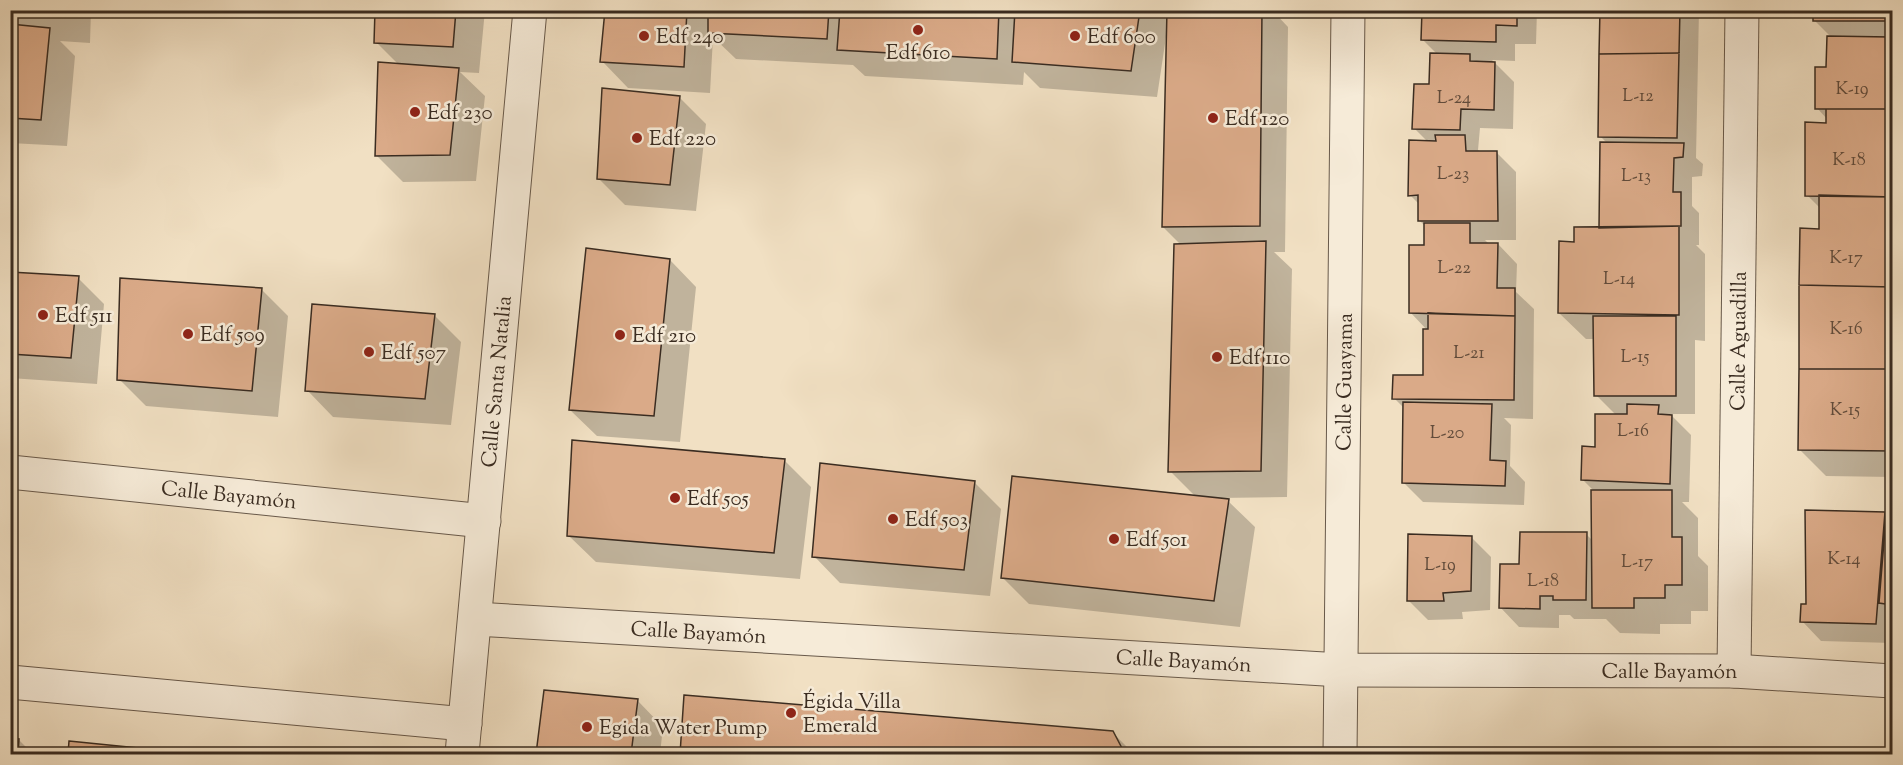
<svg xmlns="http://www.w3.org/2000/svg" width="1903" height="765" viewBox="0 0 1903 765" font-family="'Sorts Mill Goudy',serif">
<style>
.shadow{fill:#0003}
.building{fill:#daaa88;stroke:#3a2c21;stroke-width:1.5}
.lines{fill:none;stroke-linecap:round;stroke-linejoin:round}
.minor-casing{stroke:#68594a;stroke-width:35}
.minor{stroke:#f6ebd8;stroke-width:33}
.poi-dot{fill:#8f2418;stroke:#f6ebd8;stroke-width:2}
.labels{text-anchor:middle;stroke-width:5;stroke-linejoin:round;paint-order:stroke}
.number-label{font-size:18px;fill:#624c3b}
.poi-label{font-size:21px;fill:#3a2c21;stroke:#f6ebd8;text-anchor:start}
.street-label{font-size:21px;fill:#3a2c21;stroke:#f6ebd8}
</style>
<rect width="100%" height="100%" fill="#f1e0c3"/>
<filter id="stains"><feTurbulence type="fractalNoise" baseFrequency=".00333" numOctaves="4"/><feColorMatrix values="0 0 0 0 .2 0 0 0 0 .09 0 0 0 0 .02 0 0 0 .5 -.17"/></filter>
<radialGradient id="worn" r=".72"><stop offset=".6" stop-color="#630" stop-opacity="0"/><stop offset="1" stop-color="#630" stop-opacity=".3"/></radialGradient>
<!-- shadow -->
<path class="shadow" d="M10,10H91L90,43L60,41L75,56L67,146L10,143Z
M377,10H485L479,73L460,72L485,96L476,181L403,182L377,156L399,65L376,42Z
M607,10H1272L1288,27L1285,252H1274L1292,269L1287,497L1220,498L1219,500L1228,501L1255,527L1240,627L1029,604L1003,578L1196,497L1170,471L1181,245L1163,227L1168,38L1166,37L1157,97L1040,88L1024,72L1023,85L865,76L853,65L736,59L713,37L710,93L628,88L602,61Z
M1423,10H1537L1536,44H1515V61L1492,60L1514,82L1513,129L1480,128L1478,150L1481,152H1496L1516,172V240H1485L1489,244H1498L1517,264L1516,292L1534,309L1533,419L1504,418L1511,425L1510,466L1525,482L1524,505L1423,502L1404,483L1405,409L1394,398L1424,376L1428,331L1410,312L1426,246V227L1419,220V204L1410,195L1428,142L1414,128L1431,86L1437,54L1423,40Z
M1602,10H1699L1696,158L1703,164L1702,176L1692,177V206L1699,213V245H1696L1705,254V341L1695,340V414H1670L1691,435L1689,502H1682L1698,518V556L1708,566V611H1691V624H1660V634L1620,633L1606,619H1574L1570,615H1559V628L1519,627L1500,607L1586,534L1593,541V490L1583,480L1596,448L1616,415L1596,395L1595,339H1586L1559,313L1575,243L1600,228L1607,143L1600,136Z
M1814,10H1892V477L1826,476L1799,449L1820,230L1821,209L1807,195L1828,124L1827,119L1817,108L1828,69L1831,37L1814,20Z
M679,97L706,124L696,211L625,205L599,179Z
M670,260L696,287L680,442L597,436L570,410Z
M10,274L78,278L104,304L97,384L10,378Z
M262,290L288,316L278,417L146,406L119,379Z
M434,315L461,342L451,425L333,417L307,390Z
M785,461L811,487L800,579L596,562L569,536Z
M974,482L1001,509L990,596L840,583L814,556Z
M1889,493L1892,494V643L1821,641L1802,621L1808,606L1884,514L1887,516Z
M1471,537L1491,557L1490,610L1462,612L1463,619L1428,620L1409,601Z
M545,691L637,700L663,727L660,754H538Z
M686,697L1113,733L1134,754H681Z
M10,739L19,740L33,754H10Z
M71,742L184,754H70Z"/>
<!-- building -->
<path class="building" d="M10,10H64V17L10,14Z
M375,10H456L453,47L374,43Z
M605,10H687L684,67L600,62Z
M708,10H829L827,39L708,33Z
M840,10H999L997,59L837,50Z
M1015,10H1140L1131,71L1012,62Z
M1167,10H1262L1260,226L1162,227Z
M1422,10H1517V26L1496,25V42L1421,40Z
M1600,10H1680L1679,53L1599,54Z
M1813,10H1888V21H1813Z
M10,24L50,28L41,120L10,118Z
M1827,36L1890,37L1889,109H1815V67H1826Z
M1430,53L1470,54V61L1495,62L1494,110L1461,109L1460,130L1412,129L1414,84H1429Z
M1679,53L1677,138L1598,137L1599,54Z
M378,62L459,68L450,155L375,156Z
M602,88L680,96L670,185L597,179Z
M1826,109H1889L1890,122L1892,123V197L1805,196V122L1826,123Z
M1435,135H1465L1466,151H1497L1498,221H1418V195L1408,196L1409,140L1436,141Z
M1600,142L1684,143L1683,157L1674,158L1673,192H1681V226L1599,228Z
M1819,195L1892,197V287L1799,285L1800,228L1819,229Z
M1424,223H1470V243H1498L1497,288H1515V316L1409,313V245H1424Z
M1679,226V315L1558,313L1559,241L1574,242V227Z
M1266,241L1261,471L1168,472L1174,244Z
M586,248L670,259L654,416L569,410Z
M10,272L79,276L71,358L10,354Z
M120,278L262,288L252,391L117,380Z
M1799,285L1892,287V369H1799Z
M312,304L435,314L425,399L305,391Z
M1428,313L1515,316L1514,400L1392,399L1393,375H1423V329H1428Z
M1593,316H1676V396H1594Z
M1799,369H1892V451L1798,450Z
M1403,402L1492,404L1490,460L1506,461L1505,486L1402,483Z
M1627,404L1659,405L1658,414L1672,415L1670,484L1581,480L1582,446L1595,447V414H1627Z
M572,440L785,459L774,553L567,536Z
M820,463L975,481L964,570L812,557Z
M1012,476L1229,499L1214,601L1001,578Z
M1591,490H1672V537H1682V585H1665V598H1634V608H1592Z
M1888,492H1892V605L1879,603Z
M1805,510L1885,512L1876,624L1800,622L1801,604H1806Z
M1520,532H1587L1586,600H1553V596H1540V609L1499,608L1500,564H1519Z
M1408,534L1472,536L1471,591L1443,593L1444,601H1407Z
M544,690L638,699L631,754H536Z
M684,695L1113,731L1125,754H680Z
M10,738L19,739L18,754H10Z
M69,741L198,754H68Z"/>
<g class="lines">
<!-- minor casing -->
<g class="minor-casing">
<g id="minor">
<path id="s1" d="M10,472L484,521"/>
<path id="s2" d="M475,619L1341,670L1734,671L1892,681"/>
<path id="s3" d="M1734,671L1742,10"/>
<path d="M10,682L465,724"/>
<path id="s4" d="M462,754L530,10"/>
<path id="s5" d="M1340,754L1348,10"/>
</g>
</g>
<!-- minor -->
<use href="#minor" class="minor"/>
</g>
<!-- markers -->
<g class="poi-dot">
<circle cx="918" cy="30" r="6"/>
<circle cx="644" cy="36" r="6"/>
<circle cx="1075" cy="36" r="6"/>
<circle cx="415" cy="112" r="6"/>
<circle cx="1213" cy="118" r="6"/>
<circle cx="637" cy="138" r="6"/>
<circle cx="43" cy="315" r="6"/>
<circle cx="188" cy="334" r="6"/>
<circle cx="620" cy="335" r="6"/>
<circle cx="369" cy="352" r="6"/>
<circle cx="1217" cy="357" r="6"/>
<circle cx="675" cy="498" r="6"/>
<circle cx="893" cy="519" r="6"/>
<circle cx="1114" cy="539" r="6"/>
<circle cx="791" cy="713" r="6"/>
<circle cx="587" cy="727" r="6"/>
</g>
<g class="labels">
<!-- number labels -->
<g class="number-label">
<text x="1852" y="94">K-19</text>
<text x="1638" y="101">L-12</text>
<text x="1454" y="103">L-24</text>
<text x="1849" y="165">K-18</text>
<text x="1453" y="179">L-23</text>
<text x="1636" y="181">L-13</text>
<text x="1846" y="263">K-17</text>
<text x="1454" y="273">L-22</text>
<text x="1619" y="284">L-14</text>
<text x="1846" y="334">K-16</text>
<text x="1469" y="358">L-21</text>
<text x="1635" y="362">L-15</text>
<text x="1845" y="415">K-15</text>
<text x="1633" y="436">L-16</text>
<text x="1447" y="438">L-20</text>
<text x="1844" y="564">K-14</text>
<text x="1637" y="567">L-17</text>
<text x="1440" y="570">L-19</text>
<text x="1543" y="586">L-18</text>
</g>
<!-- poi labels -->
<g class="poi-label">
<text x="656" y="43">Edf 240</text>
<text x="1087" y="43">Edf 600</text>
<text x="918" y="59" text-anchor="middle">Edf 610</text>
<text x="427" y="119">Edf 230</text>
<text x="1225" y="125">Edf 120</text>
<text x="649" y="145">Edf 220</text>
<text x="55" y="322">Edf 511</text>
<text x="200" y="341">Edf 509</text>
<text x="632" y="342">Edf 210</text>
<text x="381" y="359">Edf 507</text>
<text x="1229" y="364">Edf 110</text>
<text x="687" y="505">Edf 505</text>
<text x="905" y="526">Edf 503</text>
<text x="1126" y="546">Edf 501</text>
<text x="803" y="708">Égida Villa<tspan x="803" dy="24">Emerald</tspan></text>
<text x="599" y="734">Egida Water Pump</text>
</g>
<!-- street labels -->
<g class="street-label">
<text dy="7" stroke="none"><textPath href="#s3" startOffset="330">Calle Aguadilla</textPath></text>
<text dy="7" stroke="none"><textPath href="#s5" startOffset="372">Calle Guayama</textPath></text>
<text dy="7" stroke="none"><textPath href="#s4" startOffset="374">Calle Santa Natalia</textPath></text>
<text dy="7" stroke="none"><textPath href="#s1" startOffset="220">Calle Bayamón</textPath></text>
<text dy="7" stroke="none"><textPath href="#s2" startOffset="224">Calle Bayamón</textPath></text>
<text dy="7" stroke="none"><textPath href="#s2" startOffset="710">Calle Bayamón</textPath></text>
<text dy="7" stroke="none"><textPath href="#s2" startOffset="1196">Calle Bayamón</textPath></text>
</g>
</g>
<!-- margin -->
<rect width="1903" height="765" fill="none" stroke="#f1e0c3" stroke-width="36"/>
<rect x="12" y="12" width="1879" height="741" fill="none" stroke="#3a2c21" stroke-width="3"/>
<rect x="18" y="18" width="1867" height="729" fill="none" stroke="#3a2c21" stroke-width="1.5"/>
<rect width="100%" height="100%" filter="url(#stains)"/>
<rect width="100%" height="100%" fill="url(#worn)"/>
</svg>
